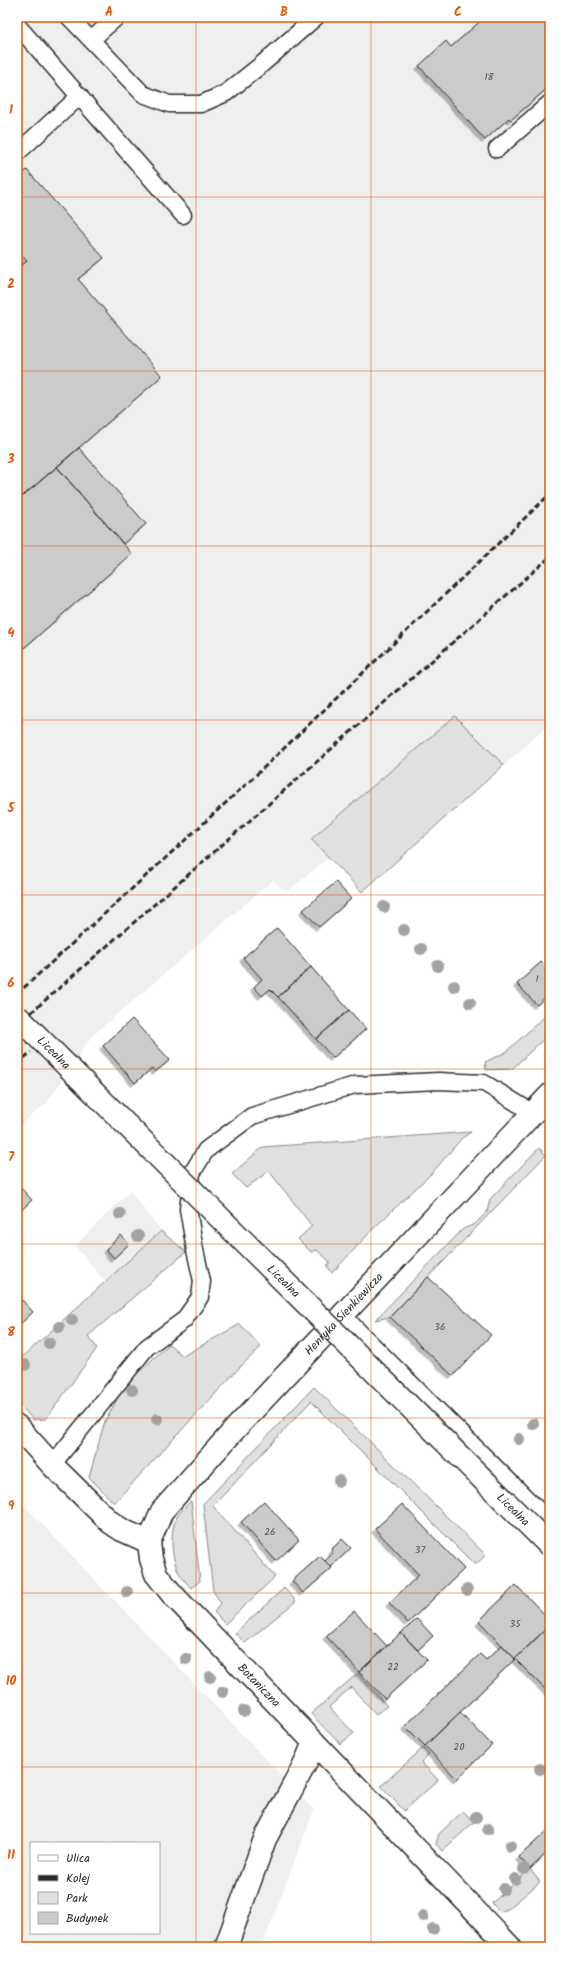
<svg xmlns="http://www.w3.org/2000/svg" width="567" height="1964" viewBox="0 0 567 1964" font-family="Kalam,sans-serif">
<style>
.built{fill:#efefef;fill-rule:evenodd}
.green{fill:#e0e0e0;stroke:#868686}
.building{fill:#cbcbcb;stroke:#2b2b2b;filter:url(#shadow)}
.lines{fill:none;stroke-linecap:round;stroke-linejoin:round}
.lane-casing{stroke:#2b2b2b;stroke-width:19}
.street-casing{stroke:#2b2b2b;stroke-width:25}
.secondary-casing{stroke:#2b2b2b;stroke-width:25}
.lane{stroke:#fff;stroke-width:16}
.street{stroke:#fff;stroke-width:22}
.secondary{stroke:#fff;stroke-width:22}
.rail{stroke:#2b2b2b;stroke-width:3;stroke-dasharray:6 3;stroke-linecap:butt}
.secondary-bridge-casing{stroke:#2b2b2b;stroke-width:25;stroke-linecap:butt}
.secondary-bridge{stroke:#fff;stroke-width:22}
.tree{fill:#a3a3a3}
.grid{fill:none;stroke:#e8590c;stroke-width:1;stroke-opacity:0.55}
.labels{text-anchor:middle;stroke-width:3.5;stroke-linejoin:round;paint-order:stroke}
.number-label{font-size:10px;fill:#535353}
.street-label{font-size:12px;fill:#2b2b2b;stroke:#fff}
.neatline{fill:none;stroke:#e8590c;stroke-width:1.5}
.grid-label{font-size:13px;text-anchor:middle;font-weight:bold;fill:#e8590c}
</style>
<defs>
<filter id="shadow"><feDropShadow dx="-3.5" dy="3.5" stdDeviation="0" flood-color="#0004"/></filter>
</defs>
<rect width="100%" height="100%" fill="#fff"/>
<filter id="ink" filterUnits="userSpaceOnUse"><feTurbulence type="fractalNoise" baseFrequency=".025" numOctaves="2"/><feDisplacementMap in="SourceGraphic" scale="8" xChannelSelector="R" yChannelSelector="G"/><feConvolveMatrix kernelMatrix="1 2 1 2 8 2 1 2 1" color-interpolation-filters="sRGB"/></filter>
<g filter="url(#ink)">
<!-- built -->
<path class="built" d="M17,17H550V723L504,765L455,716L312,838L328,858L287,892L273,880L91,1037L47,1103L17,1127Z
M130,1191L161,1231L105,1281L75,1246Z
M17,1498L314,1810L262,1947H17ZM31,1843H159V1933H31Z"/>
<!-- green -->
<path class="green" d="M455,716L504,765L362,892L311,839Z
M544,1017L550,1023V1033L512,1069L486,1070L485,1062L506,1052Z
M471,1132L462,1138L432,1173L376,1226L332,1273L327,1266L330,1262L317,1250L311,1252L298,1239L312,1226L269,1171L246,1188L232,1174L263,1147Z
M539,1148L546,1155L390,1317L375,1320L463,1229L475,1224L487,1212L490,1199Z
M161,1231L186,1252L88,1336L97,1348L46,1419L33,1420L17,1401V1362Z
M240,1324L261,1347L240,1367L114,1503L89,1477L105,1421L125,1385L169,1344L183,1356Z
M314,1387L486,1555L475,1565L311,1401L213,1506L275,1577L225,1624L214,1612L221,1603L213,1591L203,1504Z
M191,1501L200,1581L191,1588C187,1583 181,1577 178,1571C171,1556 169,1530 178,1515C181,1510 187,1505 191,1501Z
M284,1588L296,1601L245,1643L235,1633Z
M358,1673L387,1706L376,1714L351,1687L329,1707L354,1733L340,1744L311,1714Z
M423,1748L429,1754L421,1762L438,1780L404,1811L381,1786Z
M463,1811L474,1822L442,1851L436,1844L439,1834Z
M530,1869L540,1882L508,1909L500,1912L492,1903Z"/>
<!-- building -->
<path class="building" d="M485,17H550V86L511,120L509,118L485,140L419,66L446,41L451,47Z
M27,170L104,258L78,279L162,376L17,501V269L27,261L17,249V178Z
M79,448L146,524L123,544L57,467Z
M57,467L132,554L17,654V501Z
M336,882L351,899L319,927L303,910Z
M277,928L311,967L278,997L270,989L262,996L254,987L262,979L243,958Z
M541,962L550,971V993L537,1005L517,984Z
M311,967L349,1010L316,1039L278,997Z
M349,1010L366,1029L333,1058L316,1039Z
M132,1019L170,1060L155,1072L152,1068L135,1083L103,1046Z
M17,1184L32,1200L17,1214Z
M121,1235L129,1244L114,1258L106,1249Z
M428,1277L491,1335L453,1376L390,1317Z
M22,1300L33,1312L17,1327V1304Z
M264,1501L299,1540L276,1561L241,1522Z
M402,1504L464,1569L408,1623L389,1603L419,1575L375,1529Z
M342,1539L351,1548L331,1567L325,1561L333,1553L331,1550Z
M320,1556L332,1568L303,1593L292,1581Z
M516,1585L550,1620V1625L515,1659L479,1621Z
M354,1611L387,1646L359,1672L326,1636Z
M417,1619L433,1636L418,1650L401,1633Z
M548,1627L550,1628V1690L548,1692L515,1659Z
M401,1633L427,1660L385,1699L359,1672Z
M502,1645L515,1659L425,1746L405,1726L480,1654L486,1660Z
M460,1712L492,1745L457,1779L425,1746Z
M550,1828V1850L530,1869L519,1857Z"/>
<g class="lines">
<!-- lane casing -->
<g class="lane-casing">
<path id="lane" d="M69,17L143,94L169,104H201L226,93L261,65L316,17
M17,25L183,215
M91,40L117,17
M497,149L550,103
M17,153L80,96
M52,1465L147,1347L184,1320L200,1297L202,1281L195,1250L188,1209L192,1173L206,1150L252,1116L355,1085L438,1081L484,1083L533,1113"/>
</g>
<!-- street casing -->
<g class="street-casing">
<path id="street" d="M341,1318L550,1526
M17,1426L52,1465L110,1522L122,1530L149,1542
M226,1947L265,1839L305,1764L314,1742"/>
</g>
<!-- secondary casing -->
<g class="secondary-casing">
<g id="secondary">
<path id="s1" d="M510,1947L172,1594L156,1574L151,1559L149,1542L162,1511L236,1428L550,1095"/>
</g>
</g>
<!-- lane -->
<use href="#lane" class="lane"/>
<!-- street -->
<use href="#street" class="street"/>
<!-- secondary -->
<use href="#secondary" class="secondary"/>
<!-- rail -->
<path class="rail" d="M17,994L254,777L550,494
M17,1025L550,557
M17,1064L31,1052"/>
<!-- secondary-bridge casing -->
<g class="secondary-bridge-casing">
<g id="secondary-bridge">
<path id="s2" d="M17,1016L550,1546"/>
</g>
</g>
<!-- secondary-bridge -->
<use href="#secondary-bridge" class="secondary-bridge"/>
</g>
<!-- trees -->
<g class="tree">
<circle cx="384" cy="907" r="6"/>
<circle cx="404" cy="930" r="6"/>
<circle cx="421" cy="949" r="6"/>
<circle cx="438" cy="966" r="6"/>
<circle cx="454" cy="986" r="6"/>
<circle cx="470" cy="1003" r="6"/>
<circle cx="120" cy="1214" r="6"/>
<circle cx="138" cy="1236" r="6"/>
<circle cx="72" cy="1320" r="6"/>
<circle cx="59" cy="1327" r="6"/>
<circle cx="49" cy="1343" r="6"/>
<circle cx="25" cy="1365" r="6"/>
<circle cx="132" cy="1390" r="6"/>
<circle cx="157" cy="1419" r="6"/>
<circle cx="533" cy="1424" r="6"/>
<circle cx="519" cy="1439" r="6"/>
<circle cx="339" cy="1481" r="6"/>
<circle cx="467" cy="1590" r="6"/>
<circle cx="127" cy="1592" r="6"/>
<circle cx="186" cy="1659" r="6"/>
<circle cx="210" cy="1677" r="6"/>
<circle cx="223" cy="1692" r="6"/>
<circle cx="244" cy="1711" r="6"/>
<circle cx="540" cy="1769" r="6"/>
<circle cx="476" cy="1817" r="6"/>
<circle cx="488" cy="1829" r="6"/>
<circle cx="510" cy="1846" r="6"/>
<circle cx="524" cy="1869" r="6"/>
<circle cx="515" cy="1879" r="6"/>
<circle cx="504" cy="1889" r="6"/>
<circle cx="423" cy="1916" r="6"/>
<circle cx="433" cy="1929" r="6"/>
</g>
</g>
<!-- grid -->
<path class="grid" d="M196,17V1947M371,17V1947M17,197H550M17,371H550M17,546H550M17,720H550M17,895H550M17,1069H550M17,1244H550M17,1418H550M17,1593H550M17,1767H550"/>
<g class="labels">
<!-- number labels -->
<g class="number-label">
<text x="489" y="80">18</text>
<text x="537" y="982">1</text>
<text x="440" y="1330">36</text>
<text x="270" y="1535">26</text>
<text x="420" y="1553">37</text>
<text x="515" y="1627">35</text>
<text x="393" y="1670">22</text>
<text x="459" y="1750">20</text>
</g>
<!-- street labels -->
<g class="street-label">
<text dy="4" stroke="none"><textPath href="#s2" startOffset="52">Licealna</textPath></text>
<text dy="4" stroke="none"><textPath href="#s2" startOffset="376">Licealna</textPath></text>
<text dy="4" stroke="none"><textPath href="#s1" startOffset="849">Henryka Sienkiewicza</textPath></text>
<text dy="4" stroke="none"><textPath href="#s2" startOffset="700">Licealna</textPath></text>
<text transform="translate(259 1685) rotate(46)" y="4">Botaniczna</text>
</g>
</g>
<!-- margin -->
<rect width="567" height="1964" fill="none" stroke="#fff" stroke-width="44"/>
<!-- legend -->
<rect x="30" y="1842" width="130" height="92" fill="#ffffff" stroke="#aaaaaa"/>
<rect x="38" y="1855" width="20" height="6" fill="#ffffff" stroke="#aaaaaa"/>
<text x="66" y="1862" font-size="12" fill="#2b2b2b">Ulica</text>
<rect x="38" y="1875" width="20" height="6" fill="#2b2b2b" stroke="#aaaaaa"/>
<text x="66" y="1882" font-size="12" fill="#2b2b2b">Kolej</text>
<rect x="38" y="1892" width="20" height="12" fill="#e0e0e0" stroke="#aaaaaa"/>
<text x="66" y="1902" font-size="12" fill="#2b2b2b">Park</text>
<rect x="38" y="1912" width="20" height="12" fill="#cbcbcb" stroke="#aaaaaa"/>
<text x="66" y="1922" font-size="12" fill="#2b2b2b">Budynek</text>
<rect x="22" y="22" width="523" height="1920" class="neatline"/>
<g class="grid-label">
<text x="109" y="16">A</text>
<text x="284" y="16">B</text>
<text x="458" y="16">C</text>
<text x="11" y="114">1</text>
<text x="11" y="288">2</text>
<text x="11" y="463">3</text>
<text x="11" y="637">4</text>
<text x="11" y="812">5</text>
<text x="11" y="987">6</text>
<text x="11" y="1161">7</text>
<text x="11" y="1336">8</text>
<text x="11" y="1510">9</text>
<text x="11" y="1685">10</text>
<text x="11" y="1859">11</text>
</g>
</svg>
